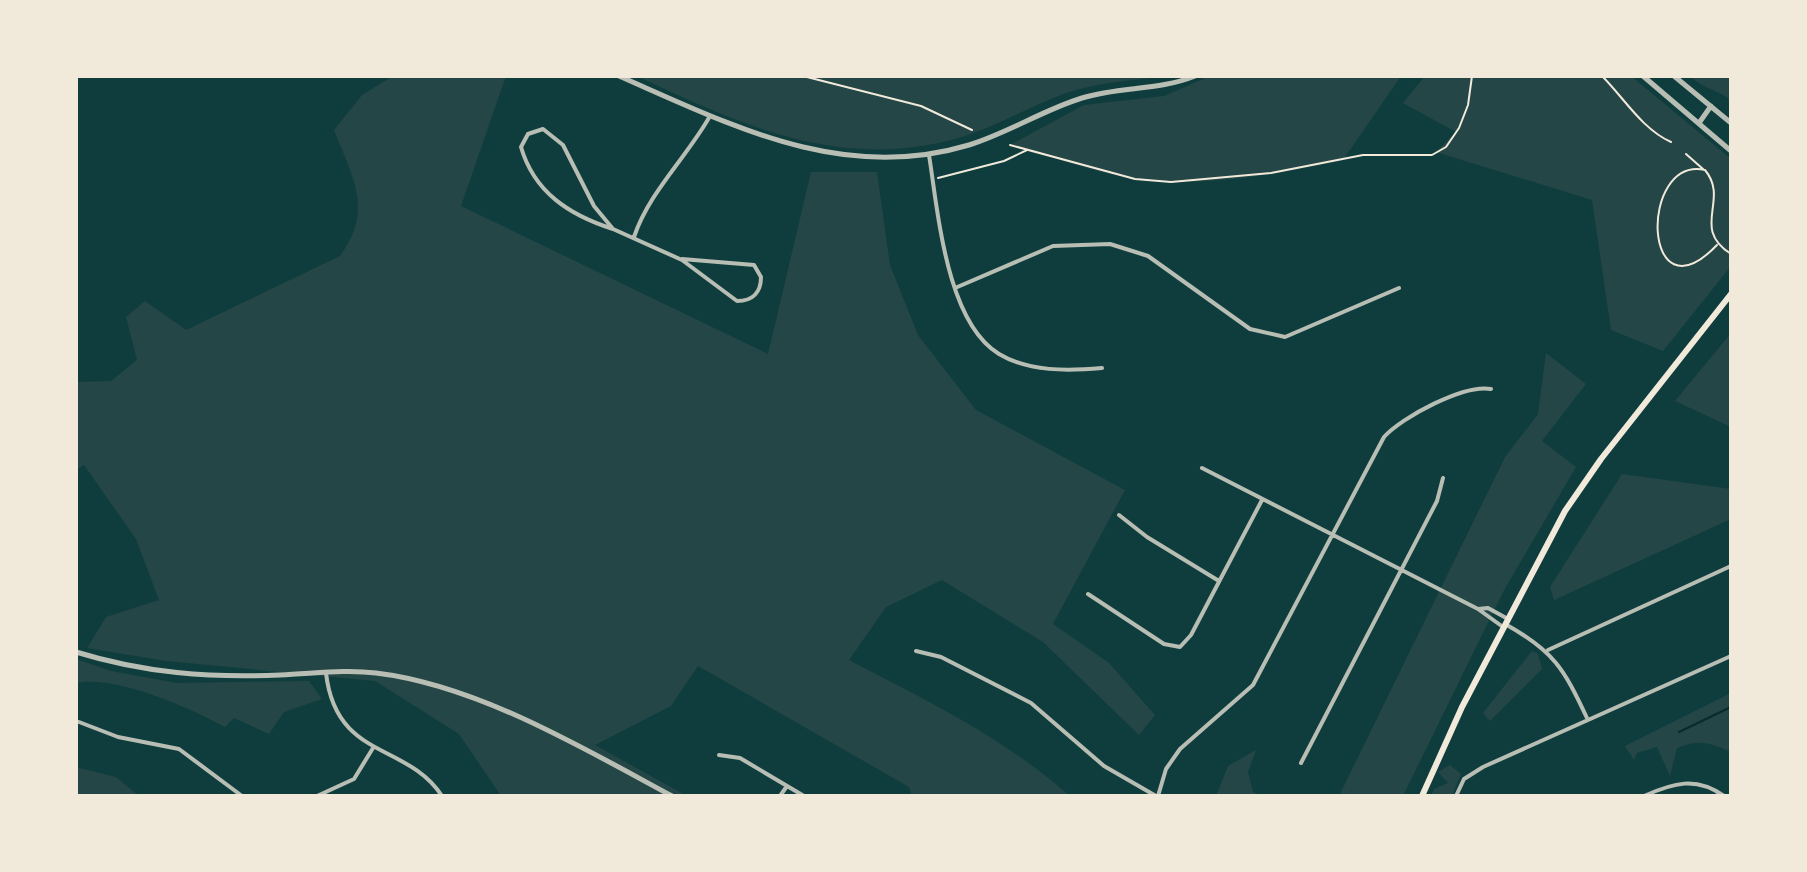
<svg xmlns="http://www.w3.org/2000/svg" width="1807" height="872" viewBox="0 0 1807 872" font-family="'Space Grotesk',sans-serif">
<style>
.green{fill:#244646}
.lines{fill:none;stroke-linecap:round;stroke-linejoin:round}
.stream{stroke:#0a2a2b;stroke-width:2}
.path{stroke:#f1e9da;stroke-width:2}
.minor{stroke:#b8beb3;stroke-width:4}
.tertiary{stroke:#b8beb3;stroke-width:5}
.secondary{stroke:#f1e9da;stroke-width:6}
</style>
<rect width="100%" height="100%" fill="#0f3d3e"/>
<!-- green -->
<path class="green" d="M393,76H506L461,206L768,354L811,172H877L890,265L918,335L976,410L1125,490L1053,624L1109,663L1155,715L1139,735L1043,642L942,580L886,607L849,660C929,702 1000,735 1070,796H912L909,787L698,666L671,706L595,745L687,796H501L459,734L375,681L166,661L87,648L106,617L159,600L136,539L84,465L76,470V382L111,381L137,360L126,317L145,301L186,330L340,256C374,209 353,179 334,130L362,95Z
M637,76H1171C1135,80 1097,82 1063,94C1031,106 1001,124 968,135C846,174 745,127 637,76Z
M1210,76H1401L1343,160C1287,173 1192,189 1135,179C1093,172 1051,156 1010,145L1084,105L1164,96Z
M1425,76H1631L1731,159V266L1663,351L1611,330L1592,200L1436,152L1456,132L1403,103Z
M1690,76H1731V112L1728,98C1715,89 1702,88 1690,76Z
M1731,333V427L1675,401Z
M1546,353L1586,384L1542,441L1576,467L1503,592L1403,796H1339L1505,457L1538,414Z
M1622,474L1731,489V519L1554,600L1550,587Z
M1532,651L1538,654L1542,669L1490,721L1483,713Z
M76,659L111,671L177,683L309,681L322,699L284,712L269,734L234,718L225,727C190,708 117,675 76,683Z
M1731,693V752C1710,742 1699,739 1677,748L1670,776L1657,747L1637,753L1634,760L1625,746Z
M1256,750L1248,772L1253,792L1261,796H1216L1228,766Z
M1450,765L1461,774L1452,796H1431L1434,789L1448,783L1438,772Z
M76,767L116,777L139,796H76Z"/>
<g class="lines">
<!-- stream -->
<path class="stream" d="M1679,732L1731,707"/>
<!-- path -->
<path class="path" d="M803,76L921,106L972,130
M1602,76C1624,98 1642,129 1671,142
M1010,145L1135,179L1171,182L1271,173L1363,155H1432L1446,147L1459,128L1468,105L1472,76
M1686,154L1703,169
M938,178L1004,161L1027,150
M1717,245C1642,323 1638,156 1705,170C1730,200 1690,228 1731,254"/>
<!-- minor -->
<path class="minor" d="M929,155C938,211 946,322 999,354C1029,372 1068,371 1102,368
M613,229C569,215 534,192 521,147L528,134L543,129L563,145L594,206L613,229L682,260L737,301C753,301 761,292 761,277L754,265L682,259
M634,237C649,192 687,157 710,116
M955,288L1053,246L1110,244L1148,256L1250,329L1285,337L1399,288
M1202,468L1478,609L1503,627
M1119,515L1147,537L1219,581
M1088,594L1164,644L1180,647L1191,635L1262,500
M1478,609L1488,608L1508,619
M1505,624C1554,651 1564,669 1587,718
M1548,650L1731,566
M916,651L941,657L1031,703L1104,766L1156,796
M326,673C336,760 407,742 442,796
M79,722L118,737L179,749L242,796
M719,755L740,758L804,796
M1301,763L1437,501L1443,478
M317,796L354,779L373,748
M780,796L787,786
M1158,796L1166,769L1180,749L1253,685L1384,437C1402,417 1464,384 1491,389
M1456,796L1464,779L1483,767L1731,656
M1644,796C1673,783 1696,776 1724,796"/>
<!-- tertiary -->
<path class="tertiary" d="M619,76C733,126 843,183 969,145C1008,133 1043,110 1082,98C1120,86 1158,91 1195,76
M1643,76L1731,151
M1674,76L1731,123
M1699,123L1711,106
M76,652C144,673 209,678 280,675C312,674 344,669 376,673C477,685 583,748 672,796"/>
<!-- secondary -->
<path class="secondary" d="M1422,796L1462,707L1565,511L1601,459L1731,294"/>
</g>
<!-- border -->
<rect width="1807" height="872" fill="none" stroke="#f1e9da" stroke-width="156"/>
</svg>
